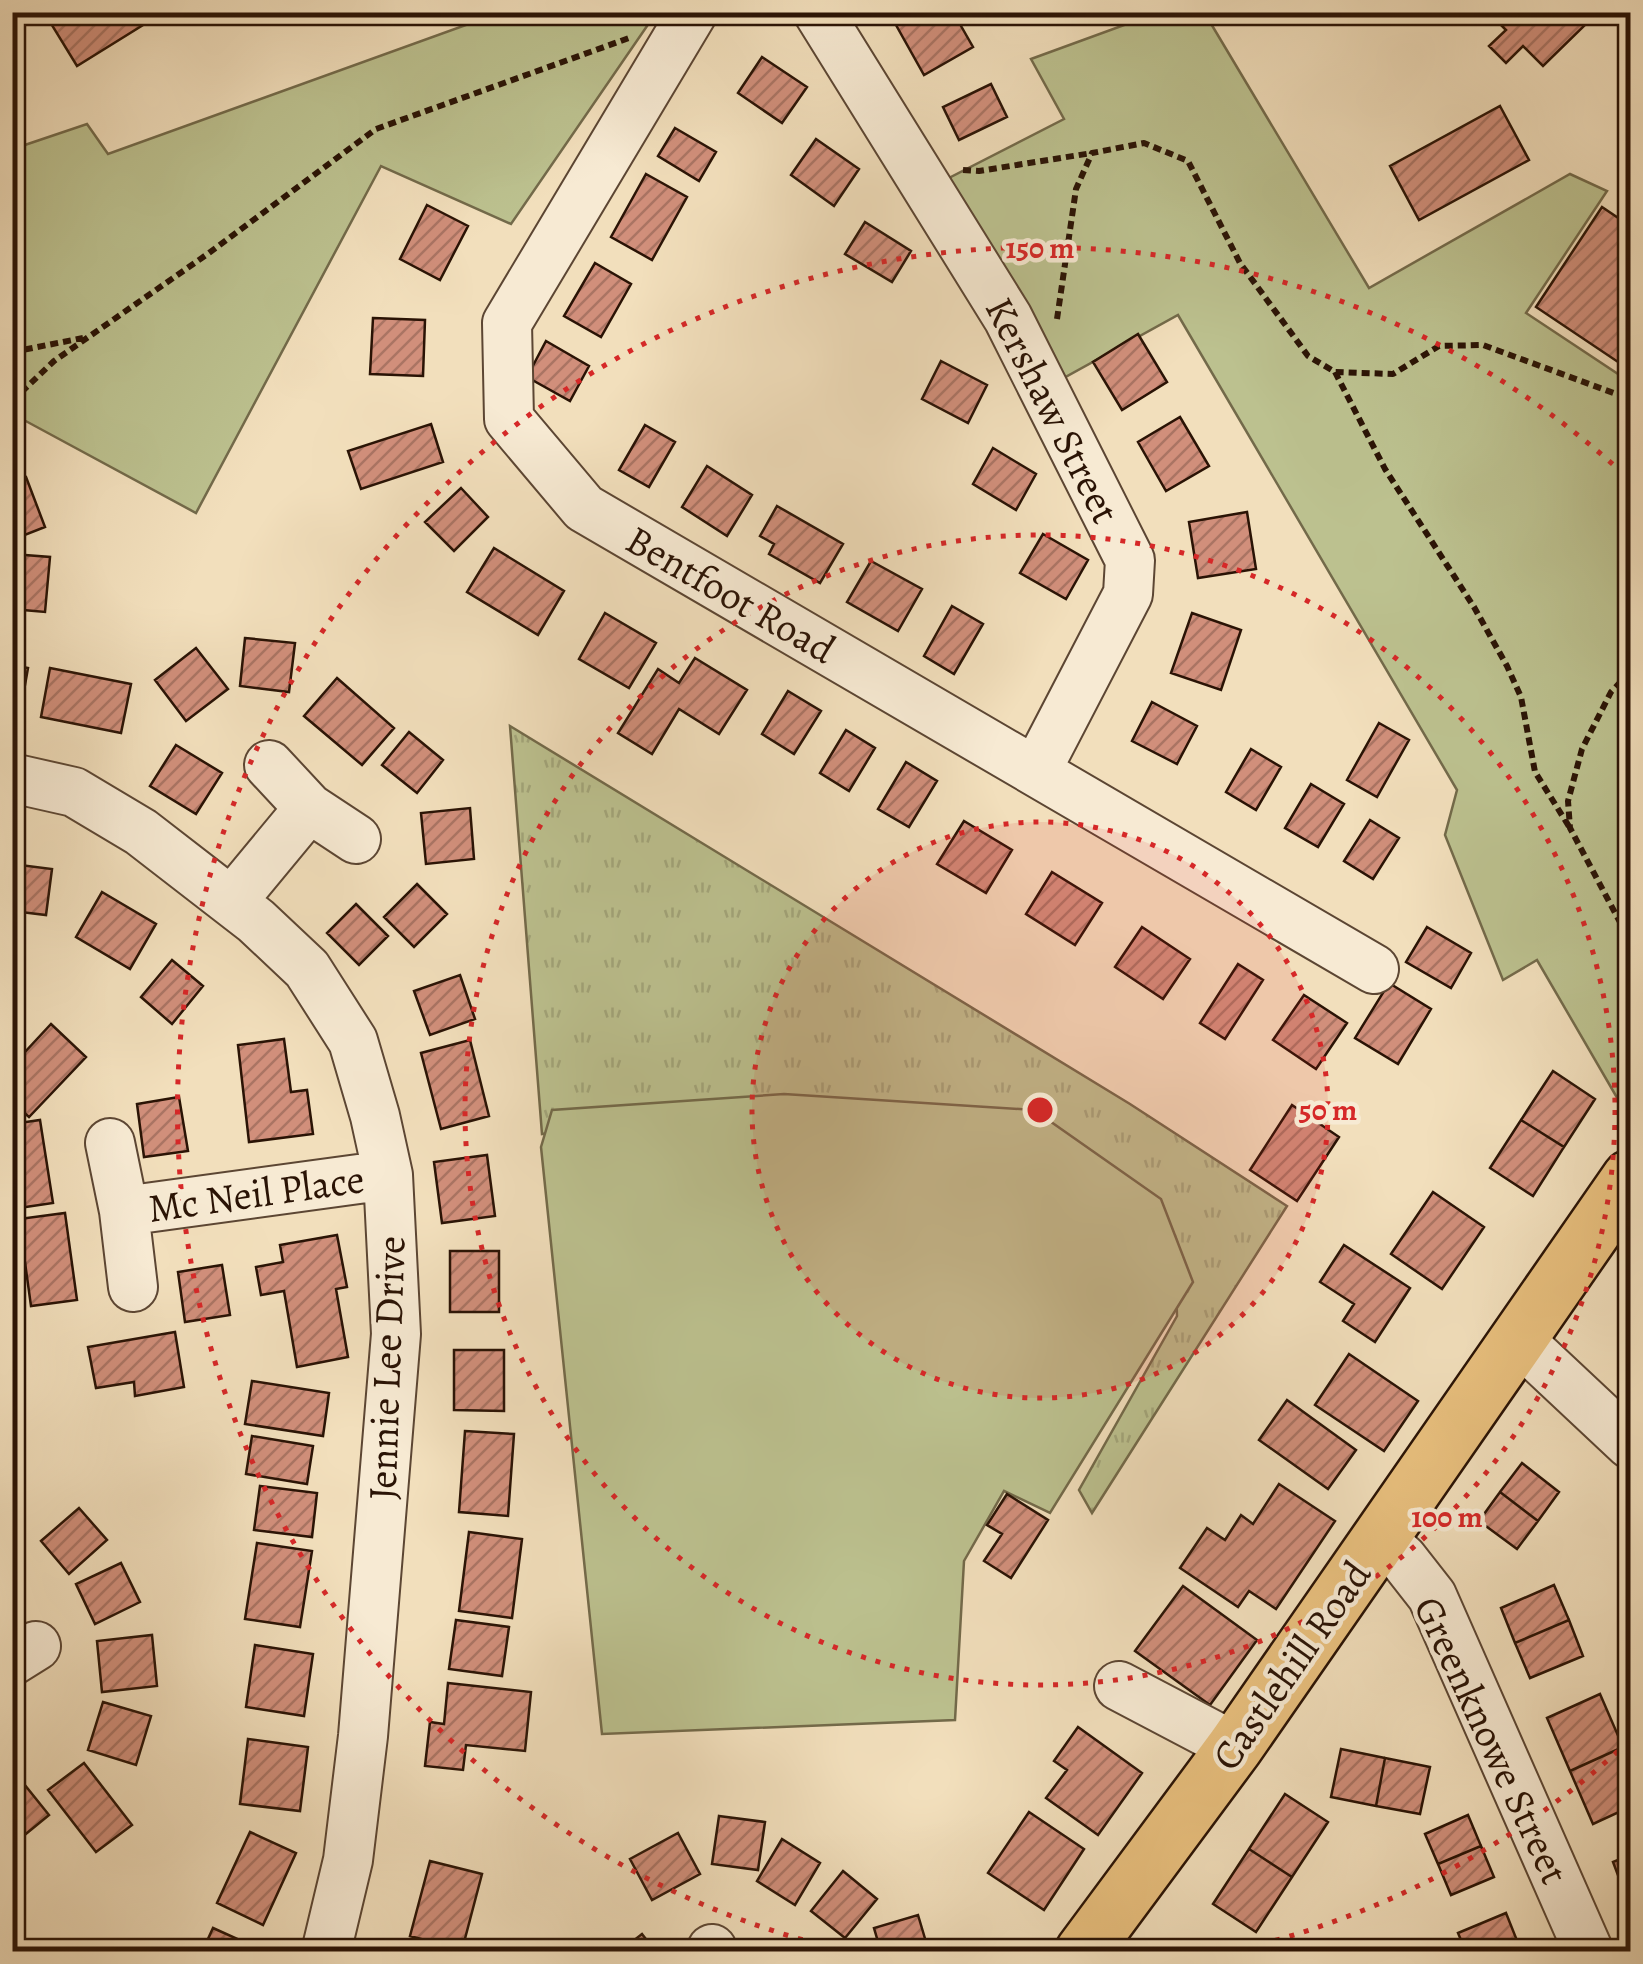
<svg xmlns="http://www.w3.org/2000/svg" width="1643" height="1964" viewBox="0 0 1643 1964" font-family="Alegreya,serif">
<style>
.grass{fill:url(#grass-tufts);stroke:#736a4a;stroke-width:2.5}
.park{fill:#bcc18f;stroke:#736a4a;stroke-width:2.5}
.building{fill:url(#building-hatch);stroke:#2a1305;stroke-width:2.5}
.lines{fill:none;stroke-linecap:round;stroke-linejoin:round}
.minor-casing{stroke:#5c4633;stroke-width:52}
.major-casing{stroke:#2a1305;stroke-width:60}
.path{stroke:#2a1305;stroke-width:6;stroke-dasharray:8 5;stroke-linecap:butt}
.minor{stroke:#f7ead3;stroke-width:48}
.major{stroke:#e9c07e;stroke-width:55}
.ring{fill:none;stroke:#d62828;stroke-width:5;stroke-dasharray:5 10}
.labels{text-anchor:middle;stroke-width:9;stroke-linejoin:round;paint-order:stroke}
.street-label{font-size:40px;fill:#2a1305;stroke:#f7ead3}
.centre{fill:#d62828;stroke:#f7ead3;stroke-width:5}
.ring-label{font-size:30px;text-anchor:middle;font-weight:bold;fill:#d62828;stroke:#f7ead3;stroke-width:9;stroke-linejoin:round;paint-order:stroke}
</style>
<defs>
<pattern id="grass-tufts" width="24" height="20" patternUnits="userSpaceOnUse" patternTransform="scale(2.5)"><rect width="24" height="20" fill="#bcc18f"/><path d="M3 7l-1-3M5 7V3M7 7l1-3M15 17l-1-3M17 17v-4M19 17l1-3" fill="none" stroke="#a2a57a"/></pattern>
<pattern id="building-hatch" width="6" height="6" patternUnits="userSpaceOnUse" patternTransform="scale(2.5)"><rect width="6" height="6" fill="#d18f7b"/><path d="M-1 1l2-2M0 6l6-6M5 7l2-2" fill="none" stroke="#aa7463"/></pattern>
</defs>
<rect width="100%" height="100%" fill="#f2dfbc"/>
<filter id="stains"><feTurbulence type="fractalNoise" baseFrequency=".002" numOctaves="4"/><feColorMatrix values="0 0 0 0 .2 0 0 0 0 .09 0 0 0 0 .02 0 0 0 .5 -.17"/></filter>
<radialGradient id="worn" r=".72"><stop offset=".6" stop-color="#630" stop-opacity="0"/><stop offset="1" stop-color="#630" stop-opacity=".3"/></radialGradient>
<!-- grass -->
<path class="grass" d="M510,726L1130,1104L1287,1206L1092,1513L1079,1490L1177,1316L1175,1258L627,1121L542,1134Z"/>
<!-- park -->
<path class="park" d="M1204,12L1369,288L1570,174L1607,191L1526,313L1630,382V1120L1537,960L1503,980L1445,835L1457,790L1178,315L1060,380L947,179L1064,119L1031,59L1157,13Z
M499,13H656L511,224L381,166L196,513L22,419L13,430V149L87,124L108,154Z
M784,1094L1034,1110L1161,1199L1193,1282L1050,1513L1004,1491L964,1561L955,1720L602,1734L541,1147L552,1110Z"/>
<!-- building -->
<path class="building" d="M66,12H164L77,66L50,22Z
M919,12H953L973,47L924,75L896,25Z
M1508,12H1572L1584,26L1543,66L1523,46L1506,63L1489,46L1506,30L1498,22Z
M762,57L807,87L782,123L738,93Z
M991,84L1007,117L959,140L943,107Z
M1500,106L1529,160L1419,220L1390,166Z
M675,128L716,152L699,181L658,156Z
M816,139L859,169L834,206L791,175Z
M646,174L687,197L652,260L611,237Z
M427,205L468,226L440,280L400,259Z
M1602,207L1630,226V370L1536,307Z
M865,222L911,251L892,282L845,254Z
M595,263L631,284L601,337L564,316Z
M373,318L425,320L423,376L370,374Z
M1138,334L1167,382L1122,410L1093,362Z
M546,341L589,366L570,401L527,377Z
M941,361L987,385L968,423L922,399Z
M1180,417L1209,466L1166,491L1138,442Z
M431,424L443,462L361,489L348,451Z
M645,425L675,442L649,487L619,470Z
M993,448L1036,474L1016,510L973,484Z
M707,466L752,495L727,536L682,507Z
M26,477L45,527L12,540V482Z
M461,488L488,517L454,551L425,522Z
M777,506L843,544L820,583L769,554L774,544L760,536Z
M1247,512L1256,569L1198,578L1189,522Z
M1043,534L1088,560L1066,599L1020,573Z
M494,548L564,591L538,635L467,592Z
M12,554L50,557L45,612L12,609Z
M871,561L922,589L898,631L847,602Z
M952,606L983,624L954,674L924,656Z
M605,613L656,643L629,688L579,659Z
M1192,613L1241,630L1221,690L1171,673Z
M245,638L295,643L289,692L240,686Z
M196,648L228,689L186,721L155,680Z
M695,658L747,690L719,734L679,709L652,754L618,733L658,669L679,683Z
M12,665L28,668L19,719L12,718Z
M50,668L131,684L121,733L41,717Z
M337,678L394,728L362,765L304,716Z
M788,691L821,711L794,754L762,734Z
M1152,702L1197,726L1177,764L1132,741Z
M1379,723L1409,740L1377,797L1347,780Z
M846,730L875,748L849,791L820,773Z
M409,732L443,760L417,793L382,765Z
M176,745L222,773L196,814L150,786Z
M1251,749L1281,767L1256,810L1226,792Z
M906,762L937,781L909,827L878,809Z
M1311,784L1344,804L1318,847L1285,828Z
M470,808L474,859L426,864L421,813Z
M1370,820L1399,838L1373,879L1344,861Z
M964,821L1012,850L986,893L937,864Z
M12,864L52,869L46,915L12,911Z
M1052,872L1102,903L1075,945L1026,914Z
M417,884L447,914L414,947L384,917Z
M102,892L156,924L130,969L76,937Z
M356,904L388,936L359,965L327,933Z
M1142,927L1190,959L1163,999L1115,967Z
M1427,927L1471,953L1451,988L1406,962Z
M172,960L203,986L172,1024L141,997Z
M1238,964L1263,980L1225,1039L1200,1023Z
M460,975L475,1019L430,1035L414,991Z
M1389,983L1431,1009L1398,1064L1355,1038Z
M1304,995L1347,1023L1316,1069L1273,1040Z
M51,1024L86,1057L29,1117L12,1102V1066Z
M284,1039L291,1092L307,1090L313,1134L249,1142L238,1045Z
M470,1040L489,1116L441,1129L421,1053Z
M1553,1071L1595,1099L1564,1147L1521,1120Z
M179,1097L188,1151L144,1157L137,1104Z
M1292,1105L1339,1137L1297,1201L1250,1170Z
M40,1120L53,1203L12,1209V1124Z
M1521,1120L1564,1147L1533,1196L1490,1168Z
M487,1155L495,1216L442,1223L434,1162Z
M1433,1192L1484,1227L1442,1289L1391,1254Z
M65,1213L77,1300L31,1306L19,1219Z
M337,1235L347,1287L336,1289L348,1357L297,1367L284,1291L261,1295L256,1267L283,1262L280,1245Z
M1344,1245L1410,1288L1375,1342L1343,1321L1354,1304L1320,1282Z
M450,1251H499V1312H450Z
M222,1265L230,1315L185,1322L178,1272Z
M175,1332L184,1387L135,1396L134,1382L96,1388L88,1347Z
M454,1350H504V1411L454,1410Z
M1349,1354L1418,1401L1384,1451L1315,1405Z
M252,1381L329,1393L323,1436L245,1424Z
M1287,1400L1356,1450L1328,1489L1259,1440Z
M465,1431L514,1434L508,1516L459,1512Z
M252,1436L313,1446L307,1484L246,1474Z
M1522,1463L1559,1492L1538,1521L1500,1492Z
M12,1478H22L21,1527L12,1526Z
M1279,1484L1335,1521L1276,1609L1249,1591L1238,1607L1180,1568L1207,1528L1225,1540L1241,1515L1253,1524Z
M260,1486L317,1493L312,1537L254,1530Z
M1500,1492L1538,1521L1517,1549L1479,1521Z
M1007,1494L1048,1520L1011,1578L984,1561L1002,1534L987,1525Z
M79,1508L107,1540L69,1574L41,1541Z
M469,1532L522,1539L512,1618L459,1611Z
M257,1543L312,1551L300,1627L245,1619Z
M121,1563L140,1602L95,1624L76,1584Z
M1554,1585L1569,1620L1515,1643L1501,1608Z
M1183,1586L1257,1640L1210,1705L1135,1651Z
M456,1620L509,1627L502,1676L449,1669Z
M1569,1620L1583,1656L1530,1678L1515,1643Z
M152,1635L157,1686L102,1692L97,1641Z
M255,1645L313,1654L304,1716L246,1707Z
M448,1683L531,1692L525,1751L466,1745L463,1770L425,1766L430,1722L444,1724Z
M1600,1694L1623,1747L1570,1771L1547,1718Z
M103,1702L151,1716L136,1765L88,1750Z
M1078,1727L1142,1773L1098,1835L1046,1798L1067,1770L1054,1761Z
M248,1739L308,1747L300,1811L240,1804Z
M1623,1747L1630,1765V1807L1593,1824L1570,1771Z
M1341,1749L1385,1758L1376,1806L1331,1797Z
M1385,1758L1430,1767L1420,1814L1376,1806Z
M84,1763L132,1825L96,1852L48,1790Z
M16,1774L49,1815L16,1842L12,1838V1777Z
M1285,1794L1328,1822L1292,1877L1249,1849Z
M1029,1812L1084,1849L1044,1910L988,1873Z
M1468,1815L1481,1846L1438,1864L1425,1834Z
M719,1816L765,1822L758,1870L712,1864Z
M250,1832L296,1853L263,1925L217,1903Z
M678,1833L700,1874L652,1900L630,1859Z
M782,1839L820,1863L795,1905L757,1881Z
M1481,1846L1494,1877L1451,1895L1438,1864Z
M1249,1849L1292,1877L1256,1932L1213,1904Z
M1630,1855V1907L1613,1862Z
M430,1861L482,1874L462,1950L410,1936Z
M843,1871L877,1899L845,1938L811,1911Z
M1506,1913L1518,1943L1499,1952H1466L1458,1933Z
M918,1915L929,1952H881L874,1928Z
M213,1928L264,1951L263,1952H202Z
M12,1932L27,1945L21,1952H12Z
M642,1934L656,1952H619Z"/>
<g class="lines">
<!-- minor casing -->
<g class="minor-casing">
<path id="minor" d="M693,12L507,323L509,419L584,508L1374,969
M818,12L1008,318L1130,560L1128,594L1036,771
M269,765L309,808L356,839
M12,778L74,792L141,832L256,921L307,969L353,1041L375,1116L388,1175L396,1334L363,1736L348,1860L326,1952
M232,901L309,808
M110,1143L124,1211L133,1287
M124,1211L388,1175
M1517,1338L1630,1444
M1380,1538L1403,1559L1432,1596L1589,1952
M12,1661L36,1646
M1119,1686L1235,1747
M712,1949L713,1952"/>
</g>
<!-- major casing -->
<g class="major-casing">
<path id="major" d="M1083,1952L1235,1747L1630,1178"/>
</g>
<!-- path -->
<path class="path" d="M963,170L979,171L1092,153
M1057,319L1076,189L1092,153L1144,143L1188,161L1240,263L1308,356L1335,372L1393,374L1439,346L1483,345L1630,399
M12,352L83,338
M1335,372L1385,469L1474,607L1507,666L1521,697L1535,772L1570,828
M12,379L21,392
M12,401L54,361L209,253L376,129L629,38
M1630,513L1623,519L1630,534
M1630,672L1611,692L1582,749L1568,801L1570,828L1630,941"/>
<!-- minor -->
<use href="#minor" class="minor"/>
<!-- major -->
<use href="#major" class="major"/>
</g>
<!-- distance rings -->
<circle cx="1040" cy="1110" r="288" fill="#d62828" fill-opacity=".12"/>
<g class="ring">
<circle cx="1040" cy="1110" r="288"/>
<circle cx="1040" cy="1110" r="575"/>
<path d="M1629 1741A863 863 0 0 1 1234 1951M846 1951A863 863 0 1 1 1629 479"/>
</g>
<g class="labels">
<!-- street labels -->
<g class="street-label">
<text transform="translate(1053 410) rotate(63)" y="14">Kershaw Street</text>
<text transform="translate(731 594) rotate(30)" y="14">Bentfoot Road</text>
<text transform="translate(256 1193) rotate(-8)" y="14">Mc Neil Place</text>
<text transform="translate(386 1368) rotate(-88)" y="14">Jennie Lee Drive</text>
<text transform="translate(1291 1665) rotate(-55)" y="14">Castlehill Road</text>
<text transform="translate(1492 1740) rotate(65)" y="14">Greenknowe Street</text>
</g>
</g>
<circle cx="1040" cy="1110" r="15" class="centre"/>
<g class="ring-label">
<text x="1040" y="258">150 m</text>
<text x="1328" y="1120">50 m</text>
<text x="1447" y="1527">100 m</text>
</g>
<!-- margin -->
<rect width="1643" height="1964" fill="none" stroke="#f2dfbc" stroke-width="50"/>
<rect x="15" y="15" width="1613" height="1934" fill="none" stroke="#2a1305" stroke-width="5"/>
<rect x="25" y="25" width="1593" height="1914" fill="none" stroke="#2a1305" stroke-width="2.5"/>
<rect width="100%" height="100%" filter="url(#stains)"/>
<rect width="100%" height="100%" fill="url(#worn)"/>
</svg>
